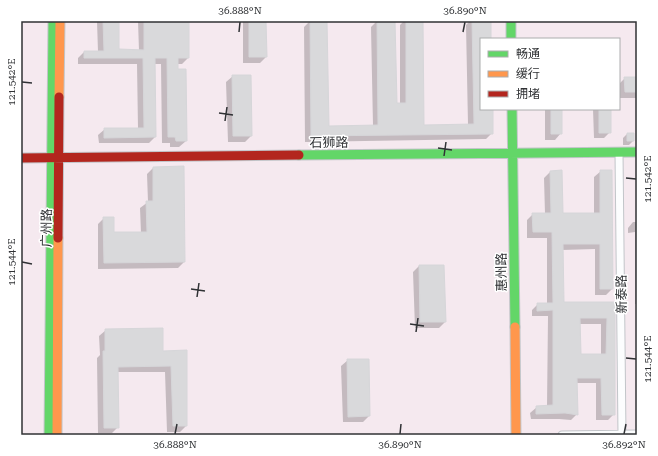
<svg xmlns="http://www.w3.org/2000/svg" width="658" height="456" viewBox="0 0 658 456" font-family="'Roboto Serif','Noto Sans SC',serif">
<style>
.industrial{fill:#f5e9ef;fill-rule:evenodd}
.shadow{fill:#0003;fill-rule:evenodd}
.building{fill:#d9d9db;stroke:#d6d6d9;fill-rule:evenodd}
.lines{fill:none;stroke-linecap:round;stroke-linejoin:round}
.street-casing{stroke:#c2c5c9;stroke-width:9}
.fast-casing{stroke:#c2c5c9;stroke-width:11}
.slow-casing{stroke:#c2c5c9;stroke-width:11}
.jam-casing{stroke:#c2c5c9;stroke-width:11}
.street{stroke:#fcfdfe;stroke-width:7}
.fast{stroke:#63d668;stroke-width:9}
.slow{stroke:#ff974d;stroke-width:9}
.jam{stroke:#b3261e;stroke-width:9}
.ticks{fill:none;stroke:#303235;stroke-width:1.5}
.labels{text-anchor:middle;stroke-width:3;stroke-linejoin:round;paint-order:stroke}
.street-label{font-size:13px;fill:#303235;stroke:#fff}
.neatline{fill:none;stroke:#303235;stroke-width:1.5}
.ticks-label{font-size:10px;text-anchor:middle;fill:#303235}
</style>
<rect width="100%" height="100%" fill="#eef3f8"/>
<!-- industrial -->
<path class="industrial" d="M21,21H637V435H21ZM481,39H619V109H481Z"/>
<!-- shadow -->
<path class="shadow" d="M97,21H118V50L139,51L138,21H188V58L182,64H177L186,141L179,147H170V143H162L161,64H154L155,137L149,143H99L98,135L105,129H138L137,64H78V58L84,52H98Z
M243,21H265L266,57L260,63H243Z
M310,21H326L328,127L373,126L371,27L377,21H394L396,104H400V25L404,21H422L423,126L468,125L466,25L470,21H490V39H481V109H492V133L486,139L305,142L304,27Z
M233,76L251,136L245,142H228L226,82Z
M625,78H637V98H619V84Z
M545,109H561V133L555,140H545Z
M593,109H610V132L604,138H594Z
M627,134L633,141L629,145H623V138Z
M153,168L184,262L178,268L98,269V224L104,218L113,233H141L140,208L148,202L147,174Z
M601,171L612,289L606,295H595V249L562,250L563,304L614,303V414L608,420H596V383H576L577,414L571,420L559,419H531L530,413L537,407L547,406L548,316H532V310L538,304H547V238H527V220L533,214H545L544,178L550,172L562,214H594V177ZM579,324H601V355H580Z
M21,185H22V219L21,220Z
M633,222H637V304H635V232L628,233V228Z
M419,266L445,322L439,328H415L413,272Z
M106,330L162,352L186,351V426L180,432H167L165,372H117L118,427L112,433H98L97,358L100,355L99,336Z
M348,360L369,416L363,422H343L341,366Z"/>
<!-- building -->
<path class="building" d="M103,21H119V49L144,50V21H189V58H178V69H186L187,141H176L175,137H168L167,58H155L156,137L104,138V128H144L143,58H84V51H104Z
M249,21H266L267,57H249Z
M310,21H327L329,126L378,125L377,21H395L397,103H406V21H423L424,125L474,124L472,21H491V39H481V109H493V134L311,136Z
M232,75H251L252,136H233Z
M624,77H637V92H625Z
M551,109H562V134H551Z
M599,109H611V133H599Z
M627,133H634V141H627Z
M184,166L185,262L104,263L103,217H114V232H147L146,201H153V167Z
M562,170L563,213H600V170H612L613,289H600V244H563L564,302H615V415H602L601,378H577L578,415L565,413L536,414V406L553,405V310L537,311V303H553L552,232H533L532,213H551L550,171ZM580,318H607L606,354H581Z
M419,265H444L446,322H420Z
M163,328V351L187,350V426H173L171,366L118,367L119,428H104L103,351H105V329Z
M347,359H369L370,416L348,417Z"/>
<g class="lines">
<!-- street casing -->
<g class="street-casing">
<path id="street" d="M619,152L622,435
M562,435L637,434"/>
</g>
<!-- fast casing -->
<g class="fast-casing">
<path id="fast" d="M511,21V39
M512,109L515,327
M299,155L637,152
M49,435L53,21"/>
</g>
<!-- slow casing -->
<g class="slow-casing">
<path id="slow" d="M59,97L60,21
M515,327L516,435
M57,435L58,238"/>
</g>
<!-- jam casing -->
<g class="jam-casing">
<path id="jam" d="M21,158L299,155
M58,238L59,97"/>
</g>
<!-- street -->
<use href="#street" class="street"/>
<!-- fast -->
<use href="#fast" class="fast"/>
<!-- slow -->
<use href="#slow" class="slow"/>
<!-- jam -->
<use href="#jam" class="jam"/>
</g>
<!-- ticks -->
<path class="ticks" d="M239,32L240,22M463,32L465,22M22,82L32,83M219,113L233,115M225,121L227,107M438,148L452,150M444,156L446,142M626,178L636,179M22,262L32,264M191,289L205,291M197,297L199,283M410,324L424,326M416,332L418,318M626,358L636,359M175,434L177,424M400,434L401,424M624,434L626,424"/>
<g class="labels">
<!-- street labels -->
<g class="street-label">
<text transform="translate(329 142) rotate(-1)" y="5">石狮路</text>
<text transform="translate(46 228) rotate(-89)" y="5">广州路</text>
<text transform="translate(501 272) rotate(-91)" y="5">惠州路</text>
<text transform="translate(621 294) rotate(-91)" y="5">新泰路</text>
</g>
</g>
<!-- border -->
<rect width="658" height="456" fill="none" stroke="#ffffff" stroke-width="44"/>
<!-- legend -->
<rect x="480" y="38" width="140" height="72" fill="#ffffff" stroke="#acadae"/>
<rect x="488" y="51" width="20" height="6" fill="#63d668" stroke="#acadae"/>
<text x="516" y="58" font-size="12" fill="#303235">畅通</text>
<rect x="488" y="71" width="20" height="6" fill="#ff974d" stroke="#acadae"/>
<text x="516" y="78" font-size="12" fill="#303235">缓行</text>
<rect x="488" y="91" width="20" height="6" fill="#b3261e" stroke="#acadae"/>
<text x="516" y="98" font-size="12" fill="#303235">拥堵</text>
<rect x="22" y="22" width="614" height="412" class="neatline"/>
<g class="ticks-label">
<text x="240" y="14">36.888°N</text>
<text x="465" y="14">36.890°N</text>
<text transform="translate(11 82) rotate(-90)" y="4">121.542°E</text>
<text transform="translate(647 179) rotate(-90)" y="4">121.542°E</text>
<text transform="translate(11 262) rotate(-90)" y="4">121.544°E</text>
<text transform="translate(647 359) rotate(-90)" y="4">121.544°E</text>
<text x="175" y="448">36.888°N</text>
<text x="400" y="448">36.890°N</text>
<text x="624" y="448">36.892°N</text>
</g>
</svg>
